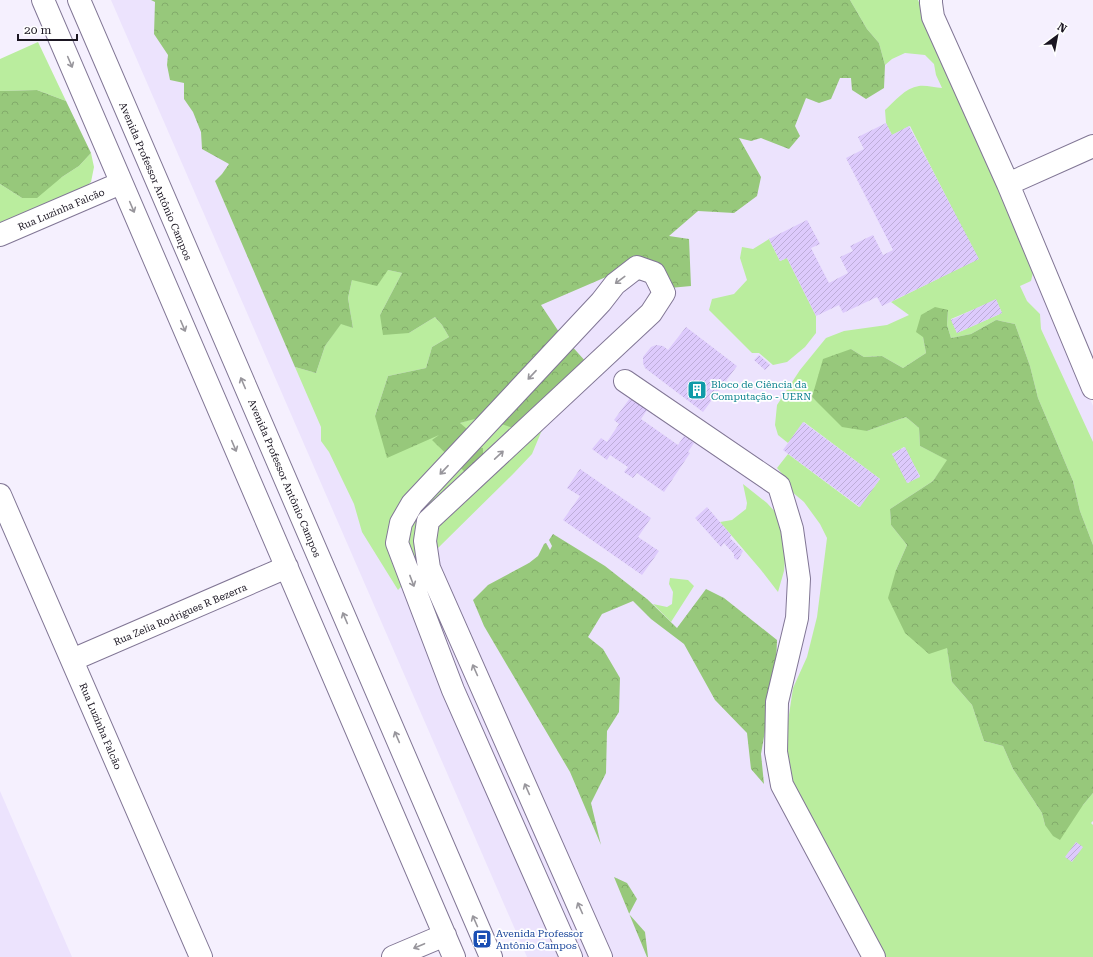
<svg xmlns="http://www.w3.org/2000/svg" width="1093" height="957" viewBox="0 0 1093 957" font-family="'Roboto Serif',serif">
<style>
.built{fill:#ece3fd}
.grass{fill:#baed9e;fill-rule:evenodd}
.forest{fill:url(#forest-crowns)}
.building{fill:url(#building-hatch)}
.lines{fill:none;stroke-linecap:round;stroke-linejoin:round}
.minor-casing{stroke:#817695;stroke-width:24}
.minor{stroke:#fff;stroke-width:22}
.oneway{stroke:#98969c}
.labels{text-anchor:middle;stroke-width:3.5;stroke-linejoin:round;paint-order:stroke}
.street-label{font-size:10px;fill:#1b1622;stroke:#fff}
.culture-label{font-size:10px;fill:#0d838f;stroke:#fff;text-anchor:start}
.transit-label{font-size:10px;fill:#164399;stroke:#fff;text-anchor:start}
</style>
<defs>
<pattern id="forest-crowns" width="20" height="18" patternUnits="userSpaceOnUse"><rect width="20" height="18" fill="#97c87b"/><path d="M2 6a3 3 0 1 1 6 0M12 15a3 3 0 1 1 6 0" fill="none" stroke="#82ab6a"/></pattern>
<pattern id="building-hatch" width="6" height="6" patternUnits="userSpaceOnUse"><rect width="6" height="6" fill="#ddcafc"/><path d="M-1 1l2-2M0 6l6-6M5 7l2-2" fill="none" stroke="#bdadd8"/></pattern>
</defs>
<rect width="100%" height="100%" fill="#f5f0fe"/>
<!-- built -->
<path class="built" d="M111,0H918L1093,406V957H527Z
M0,791L72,957H0Z"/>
<!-- grass -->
<path class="grass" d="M850,0H918L1034,268L1031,281L1020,286L1027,301L1040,314L1041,329L1093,442V545L1080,511L1073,481L1038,398L1030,366L1015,324L996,320L971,334L951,338L947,325L948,310L923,337L926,353L903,368L882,356L864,357L851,349L812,397L826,409L867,431L906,417L919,428L920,446L948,460L933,481L890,509L891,525L907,545L896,570L947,647L952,682L972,705L984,741L1003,746L1013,769L1042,813L1045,825L1083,805L1093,793V821L1091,823L1093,825V957H886L798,797L786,767L787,728L793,688L807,657L817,617L827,538L820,524L804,502L791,491L785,477L777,468L788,454L859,507L880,479L804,422L788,443L778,435L775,425L777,405L800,370L826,338L844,331L887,325L909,315L891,302L978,259L910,126L892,135L886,123L885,110C895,101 905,88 919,86C926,85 935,88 942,88L936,75L934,64L925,55L905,53L892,59L885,65L879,43L867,29ZM996,300L1002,313L957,333L951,319ZM904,447L920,476L908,483L892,454Z
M38,42L66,101L37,90L0,91V59Z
M91,153L94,167L91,182L83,189L0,225V184L22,198L62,177L79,166Z
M769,239L780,261L787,258L816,316V333L805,347L787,362L773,365L759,353H752L709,310L712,299L734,294L747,280L740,258L742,247L753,249Z
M388,270L402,273L380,315L409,333L435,317L442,325L449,337L432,347L426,368L388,376L375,416L441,434L433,440L446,452L469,446L460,423L482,416L558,400L542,430L532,454L514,473L437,549L398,590L362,532L354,504L329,452L321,441V427L295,367L316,373L325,346L341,323L353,328L348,298L352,280Z
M743,484L767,503L777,514L786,548L784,571L778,592L761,570L720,522L732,520L746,509L747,503Z
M670,578L688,580L694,586L671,622L653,604L667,607L672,604L673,592L669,584Z"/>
<!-- forest -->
<path class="forest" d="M151,0H850L867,29L879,43L885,65L884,88L866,99L852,90L851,78H840L831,99L819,103L806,98L795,126L800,136L789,149L761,138L751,141L739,138L761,177L757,196L734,213L698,211L669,236L689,239L691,286L659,289L643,281L606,277L541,305L559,332L597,374L516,429L482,417L460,423L474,435L469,446L483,448V465L469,476L432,440L439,435L387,458L375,416L388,376L426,368L432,347L449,337L442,325L435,317L409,333L383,335L380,315L402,273L388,270L377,286L352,280L348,298L353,328L341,324L325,346L316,373L295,367L215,181L222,174L229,164L202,149L201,132L193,112L184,99V83L170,80L167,65L168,55L154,34L155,2Z
M37,90L66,101L91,153L79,166L62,177L37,198H22L0,184V91Z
M935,307L948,310L947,325L951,338L971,334L996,320L1015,324L1030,366L1038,398L1073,481L1080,511L1093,545V793L1083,805L1060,840L1053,836L1045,825L1042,813L1013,769L1003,746L984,741L972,705L952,682L947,648L929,654L905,633L888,598L896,570L907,545L891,525L890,509L933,481L947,460L920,446L919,428L906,417L867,431L842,427L812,397L823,359L851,349L864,357L882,356L903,368L926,353L923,337L916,332L921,315Z
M553,534L605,566L647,599L677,628L706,589L724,598L777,640L776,667L761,754L764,784L751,769L747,733L715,700L684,644L651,619L633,601L602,614L588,637L603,649L620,678L619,712L607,731L606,773L591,803L601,845L570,772L484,626L473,600L488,585L529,563L538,556L544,544L546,543L550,550L552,546L549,540Z
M614,877L627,883L637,899L629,914L645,932L648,957H647Z"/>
<!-- building -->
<path class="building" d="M886,123L892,135L909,126L979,259L882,306L877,297L843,313L839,305L816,316L787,258L780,261L769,239L807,220L820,244L811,248L829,283L848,273L840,257L853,251L850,246L873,235L883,255L893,250L846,158L864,149L858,137Z
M996,299L1002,313L957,333L951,320Z
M686,327L737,366L703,412L645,368L643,363V357L651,347L656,345L663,346L668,350Z
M759,355L770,365L765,370L754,360Z
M630,398L647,410L641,419L678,445L684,436L694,443L688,452L690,453L664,492L637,473L633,478L624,472L628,467L610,455L607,460L592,449L601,438L607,442L619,424L614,420Z
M803,422L880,479L860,507L783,450Z
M905,447L920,477L907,483L892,454Z
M580,469L651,518L638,537L659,551L642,575L563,520L580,496L567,488Z
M707,507L731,535L730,538L743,551L738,560L734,558V554L724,543L721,547L695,518Z
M1076,842L1083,847L1072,862L1065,857Z"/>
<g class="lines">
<!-- minor casing -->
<g class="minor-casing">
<path id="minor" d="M43,0L454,957
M79,0L491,957
M931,0V3L933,17L1008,184L1093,388
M1008,184L1093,146
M0,235L121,183
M625,381L779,486L792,529L799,579L797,618L777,702L776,752L782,785L874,957
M0,495L201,957
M72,660L287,567
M393,957L445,935
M571,957L453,690L397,543L401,523L412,504L601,302L615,284L637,267L654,273L664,293L651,313L428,521L425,541L429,568L601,957"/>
</g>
<!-- minor -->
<use href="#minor" class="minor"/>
</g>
<!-- one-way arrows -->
<defs><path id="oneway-shaft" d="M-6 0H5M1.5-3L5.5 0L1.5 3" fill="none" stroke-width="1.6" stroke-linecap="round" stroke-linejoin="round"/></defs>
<g class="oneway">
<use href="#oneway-shaft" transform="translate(70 62) rotate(67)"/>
<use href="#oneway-shaft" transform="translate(132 207) rotate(67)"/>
<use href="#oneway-shaft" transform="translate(620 280) rotate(143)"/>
<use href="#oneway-shaft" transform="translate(183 326) rotate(67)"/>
<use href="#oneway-shaft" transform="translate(532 375) rotate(133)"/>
<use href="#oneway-shaft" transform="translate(243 383) rotate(-113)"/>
<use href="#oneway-shaft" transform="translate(234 446) rotate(67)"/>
<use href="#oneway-shaft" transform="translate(499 455) rotate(-43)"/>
<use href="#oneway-shaft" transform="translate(444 470) rotate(133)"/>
<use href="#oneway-shaft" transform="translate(412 581) rotate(69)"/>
<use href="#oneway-shaft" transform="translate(345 618) rotate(-113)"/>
<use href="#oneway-shaft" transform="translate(475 670) rotate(-114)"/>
<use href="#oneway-shaft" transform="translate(397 737) rotate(-113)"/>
<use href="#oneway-shaft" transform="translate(527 789) rotate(-114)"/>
<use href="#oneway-shaft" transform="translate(580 908) rotate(-114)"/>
<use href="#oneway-shaft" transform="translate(475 921) rotate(-114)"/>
<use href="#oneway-shaft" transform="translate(419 946) rotate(157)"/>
</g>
<!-- icons -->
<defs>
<g id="building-square" transform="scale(1)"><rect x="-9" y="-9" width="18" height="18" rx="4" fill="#0f9aa8" stroke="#fff"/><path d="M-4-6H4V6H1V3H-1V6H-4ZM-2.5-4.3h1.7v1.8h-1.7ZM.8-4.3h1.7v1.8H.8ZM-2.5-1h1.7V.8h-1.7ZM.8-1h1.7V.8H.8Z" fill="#fff"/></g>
<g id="bus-square" transform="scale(1)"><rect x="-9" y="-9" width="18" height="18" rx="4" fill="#1a4fb4" stroke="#fff"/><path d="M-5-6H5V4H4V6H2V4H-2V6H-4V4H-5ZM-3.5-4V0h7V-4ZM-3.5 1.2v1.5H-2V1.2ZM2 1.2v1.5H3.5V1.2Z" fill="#fff"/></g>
</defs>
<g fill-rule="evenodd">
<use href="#building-square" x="697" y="390"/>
<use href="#bus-square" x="482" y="939"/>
</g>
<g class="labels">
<!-- street labels -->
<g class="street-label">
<text transform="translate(156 181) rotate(67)" y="4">Avenida Professor Antônio Campos</text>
<text transform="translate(61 209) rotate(-23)" y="4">Rua Luzinha Falcão</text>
<text transform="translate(285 478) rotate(67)" y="4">Avenida Professor Antônio Campos</text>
<text transform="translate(180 614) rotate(-23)" y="4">Rua Zelia Rodrigues R Bezerra</text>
<text transform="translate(101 726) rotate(67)" y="4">Rua Luzinha Falcão</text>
</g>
<!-- culture labels -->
<g class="culture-label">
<text x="711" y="388">Bloco de Ciência da<tspan x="711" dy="12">Computação - UERN</tspan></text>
</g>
<!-- transit labels -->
<g class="transit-label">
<text x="496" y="937">Avenida Professor<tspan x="496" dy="12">Antônio Campos</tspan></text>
</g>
</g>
<!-- north arrow -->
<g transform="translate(1057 36) rotate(32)" stroke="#ffffff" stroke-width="3" paint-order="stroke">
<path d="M0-3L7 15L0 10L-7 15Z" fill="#1b1622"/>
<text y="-6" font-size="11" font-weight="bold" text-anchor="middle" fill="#1b1622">N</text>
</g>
<!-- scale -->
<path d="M18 34v6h59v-6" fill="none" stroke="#1b1622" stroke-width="2"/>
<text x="24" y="34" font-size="12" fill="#1b1622" stroke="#ffffff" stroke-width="3" paint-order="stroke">20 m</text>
</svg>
